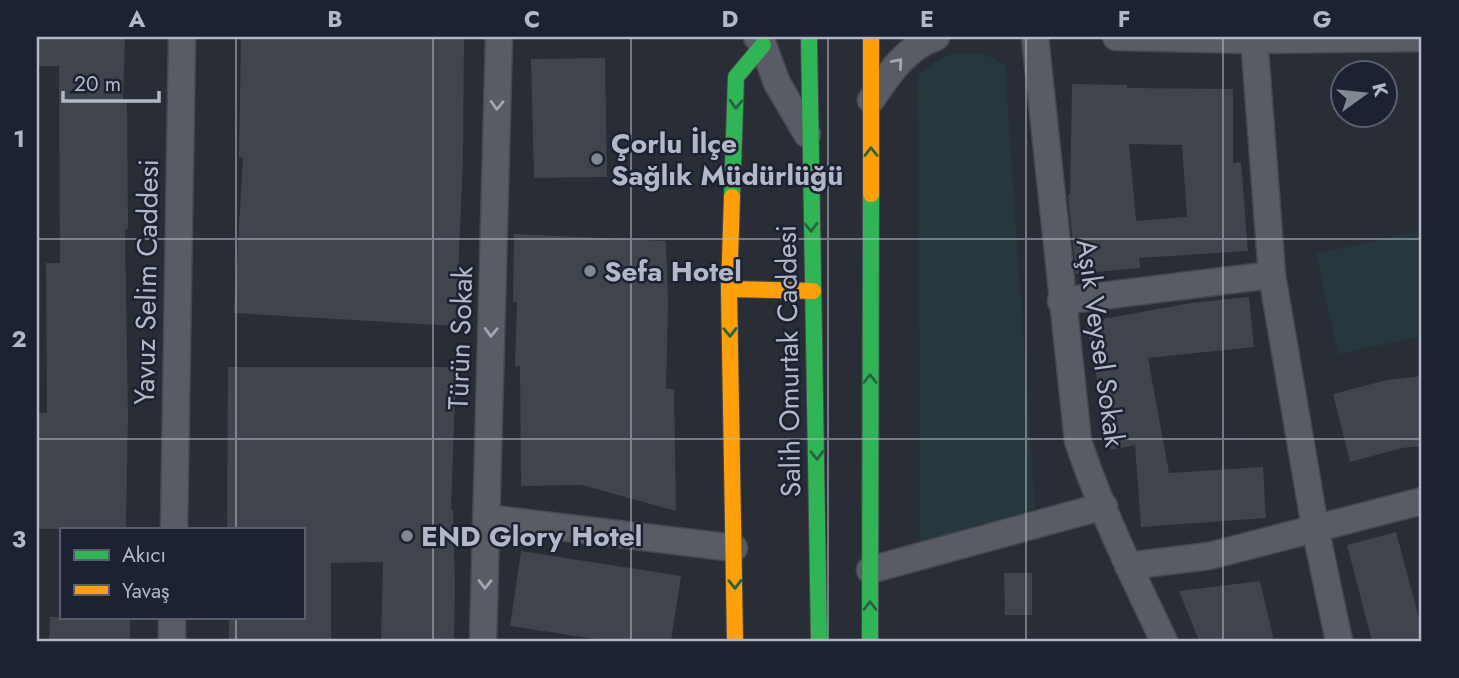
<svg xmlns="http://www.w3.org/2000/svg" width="1459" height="678" viewBox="0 0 1459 678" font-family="Jost,sans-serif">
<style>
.green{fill:#26373d}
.building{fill:#40444c;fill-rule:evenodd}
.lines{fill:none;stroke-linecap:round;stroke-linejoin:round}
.street-casing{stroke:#45484f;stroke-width:29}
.fast-casing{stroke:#45484f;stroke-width:18}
.slow-casing{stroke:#45484f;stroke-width:18}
.street{stroke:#595c64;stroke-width:26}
.fast{stroke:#30b455;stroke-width:16}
.slow{stroke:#ff9f0a;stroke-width:16}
.oneway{stroke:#a0a6b3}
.oneway2{stroke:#256441}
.grid{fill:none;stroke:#b2b8c7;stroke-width:2;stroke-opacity:0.55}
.poi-dot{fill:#828794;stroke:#1c2231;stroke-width:2.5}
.labels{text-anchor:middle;stroke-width:5;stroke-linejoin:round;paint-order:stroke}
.poi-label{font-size:28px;font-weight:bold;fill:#b2b8c7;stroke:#1c2231;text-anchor:start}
.street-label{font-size:28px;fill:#b2b8c7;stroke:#1c2231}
.neatline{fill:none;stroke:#b2b8c7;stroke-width:2.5}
.grid-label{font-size:23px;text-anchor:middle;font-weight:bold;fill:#b2b8c7}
</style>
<rect width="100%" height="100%" fill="#292d35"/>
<!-- green -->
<path class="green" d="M954,53L984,54L1005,65L1035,509L920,542L918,76L933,63Z
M1422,230V336L1338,354L1316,254Z"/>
<!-- building -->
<path class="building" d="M37,37H125L123,100H127L128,229H125L128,414L126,529H38L39,413H47L46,263H60L59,66H37Z
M241,37H464L463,158L456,326L234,313L243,157H239Z
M605,58L607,177L534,178L531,59Z
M1072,84L1127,85V88L1233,89V163L1241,162L1248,251L1139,258L1140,268L1076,274L1068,195L1070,194ZM1129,144L1182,145L1187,217L1136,221Z
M514,234L666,241L668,304L666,389H674L676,511L582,485L521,486L520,366H515L517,302H513Z
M1249,297L1254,347L1148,358L1169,473L1263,467L1266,518L1141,527L1135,445L1111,450L1086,322L1191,303Z
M228,367H456L451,510H453L455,585L454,641H381L383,562L331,563V641H229V617H303V529H227Z
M1422,376V446L1402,448L1350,462L1333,394L1387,380Z
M1396,532L1422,629V641H1372L1347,545Z
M521,551L681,576L671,641H608L510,626Z
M1004,573H1032V615H1005Z
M1260,581L1274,641H1199L1179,591Z
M50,617H130V641H49Z"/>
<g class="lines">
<!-- street casing -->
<g class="street-casing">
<path id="street" d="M757,37L763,45L777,83L807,134
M1035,37L1078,441C1101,510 1133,576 1164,641
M1116,37L1254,40L1422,38
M1254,37L1272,275L1315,527L1339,641
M871,100C889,74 905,48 936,37
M1061,301L1272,275
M486,518L734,548
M174,529L182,37
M1128,566L1209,556L1422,501
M870,570L1104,506
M172,641V617
M483,641L499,37"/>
</g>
<!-- fast casing -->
<g class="fast-casing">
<path id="fast" d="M809,37L819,641
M732,197L736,77L763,45
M870,641L871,194"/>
</g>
<!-- slow casing -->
<g class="slow-casing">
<path id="slow" d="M871,194V37
M732,197L729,289L735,641
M729,289L813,291"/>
</g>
<!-- street -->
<use href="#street" class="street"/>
<!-- fast -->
<use href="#fast" class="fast"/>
<!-- slow -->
<use href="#slow" class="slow"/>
</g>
<!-- one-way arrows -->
<defs><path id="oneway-chevron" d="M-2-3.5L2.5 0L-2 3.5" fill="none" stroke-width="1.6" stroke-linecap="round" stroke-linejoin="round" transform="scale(1.75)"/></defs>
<g class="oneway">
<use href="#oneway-chevron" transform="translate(898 63) rotate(-49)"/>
<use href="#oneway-chevron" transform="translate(497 105) rotate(92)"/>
<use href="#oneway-chevron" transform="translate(491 332) rotate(92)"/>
<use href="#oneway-chevron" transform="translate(485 584) rotate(91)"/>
</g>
<g class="oneway2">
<use href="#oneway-chevron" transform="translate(736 104) rotate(92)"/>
<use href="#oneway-chevron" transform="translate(871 152) rotate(-90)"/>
<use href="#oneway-chevron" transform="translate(811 227) rotate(88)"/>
<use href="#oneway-chevron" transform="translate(730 332) rotate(89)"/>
<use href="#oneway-chevron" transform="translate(870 379) rotate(-90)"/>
<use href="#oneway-chevron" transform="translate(817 455) rotate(89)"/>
<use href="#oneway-chevron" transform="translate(735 584) rotate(89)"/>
<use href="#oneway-chevron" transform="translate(870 606) rotate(-90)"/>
</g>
<!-- grid -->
<path class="grid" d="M236,37V529M433,37V641M631,37V641M828,37V641M1026,37V641M1223,37V641M37,239H1422M37,439H1422M236,617V641"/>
<!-- markers -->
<g class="poi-dot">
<circle cx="597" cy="159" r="7"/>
<circle cx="590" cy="271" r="7"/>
<circle cx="407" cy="536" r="7"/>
</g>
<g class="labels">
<!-- poi labels -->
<g class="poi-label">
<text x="611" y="153">Çorlu İlçe<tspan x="611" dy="32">Sağlık Müdürlüğü</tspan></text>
<text x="604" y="281">Sefa Hotel</text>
<text x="421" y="546">END Glory Hotel</text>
</g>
<!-- street labels -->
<g class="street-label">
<text transform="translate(146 282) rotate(-89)" y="10">Yavuz Selim Caddesi</text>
<text transform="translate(460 338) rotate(-88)" y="10">Türün Sokak</text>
<text transform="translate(1101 343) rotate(82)" y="10">Aşık Veysel Sokak</text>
<text transform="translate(788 361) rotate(-91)" y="10">Salih Omurtak Caddesi</text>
</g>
</g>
<!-- border -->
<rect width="1459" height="678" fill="none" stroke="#1c2231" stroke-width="77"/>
<!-- legend -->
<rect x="60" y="528" width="245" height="91" fill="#1c2231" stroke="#585e6d" stroke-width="2"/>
<rect x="74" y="550" width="35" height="10" fill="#30b455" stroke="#585e6d" stroke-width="2"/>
<text x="122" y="562" font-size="21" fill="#b2b8c7">Akıcı</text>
<rect x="74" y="585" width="35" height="10" fill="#ff9f0a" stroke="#585e6d" stroke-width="2"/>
<text x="122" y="598" font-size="21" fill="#b2b8c7">Yavaş</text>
<!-- north arrow -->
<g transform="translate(1364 94) rotate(75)"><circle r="33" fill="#1c2231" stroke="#585e6d" stroke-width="2"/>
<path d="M0-5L12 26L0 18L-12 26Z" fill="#828794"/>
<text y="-10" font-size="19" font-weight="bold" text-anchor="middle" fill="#b2b8c7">K</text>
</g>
<!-- scale -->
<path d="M63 91v10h96v-10" fill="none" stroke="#b2b8c7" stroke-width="3.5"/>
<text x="74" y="91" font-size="21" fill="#b2b8c7" stroke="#1c2231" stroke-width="5" paint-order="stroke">20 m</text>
<rect x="38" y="38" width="1382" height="602" class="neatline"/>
<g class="grid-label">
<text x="137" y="27">A</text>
<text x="335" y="27">B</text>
<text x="532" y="27">C</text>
<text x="730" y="27">D</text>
<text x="927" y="27">E</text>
<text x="1124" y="27">F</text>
<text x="1322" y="27">G</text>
<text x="19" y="147">1</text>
<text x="19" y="347">2</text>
<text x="19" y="547">3</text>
</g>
</svg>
